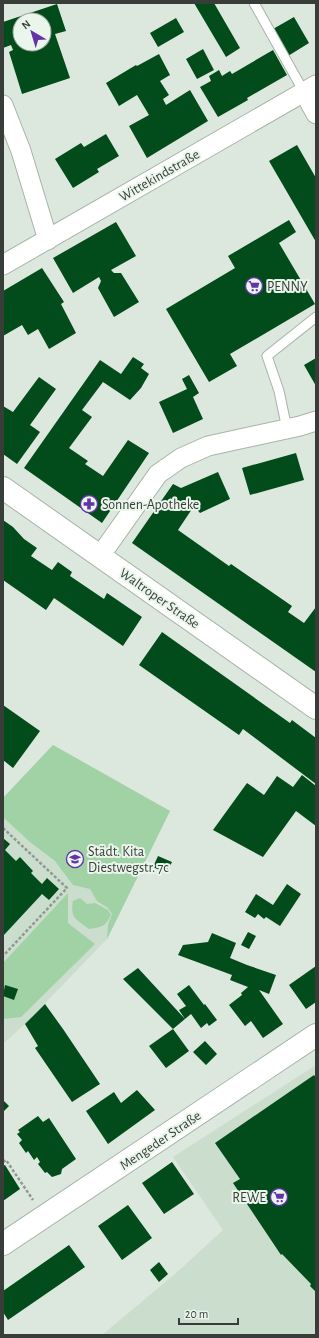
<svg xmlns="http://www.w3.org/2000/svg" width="319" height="1338" viewBox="0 0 319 1338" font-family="'Alegreya Sans',sans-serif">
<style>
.built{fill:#cbddcd}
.green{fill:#a0d2a6}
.building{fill:#024b1a;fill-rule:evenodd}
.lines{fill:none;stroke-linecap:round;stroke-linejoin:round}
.lane-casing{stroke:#a8b3a9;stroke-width:11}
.street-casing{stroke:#a8b3a9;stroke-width:21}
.secondary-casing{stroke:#a8b3a9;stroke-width:24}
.path{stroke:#909991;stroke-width:2.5;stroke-dasharray:3 2;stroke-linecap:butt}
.lane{stroke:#fff;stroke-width:9}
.street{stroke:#fff;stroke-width:19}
.secondary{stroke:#fff;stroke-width:22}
.labels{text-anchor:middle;stroke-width:4;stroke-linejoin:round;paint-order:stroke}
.street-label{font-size:14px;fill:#383d39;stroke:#eaf5eb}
.poi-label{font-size:14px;fill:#383d39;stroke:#eaf5eb;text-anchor:start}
</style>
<rect width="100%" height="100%" fill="#dce8dd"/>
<!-- built -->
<path class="built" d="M53,745L170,811L107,939L25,1024L3,1044V798Z
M316,1065V1335H102L175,1274L223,1230L173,1157Z"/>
<!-- green -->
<path class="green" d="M53,745L170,811L107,939L108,925L112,914L108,908L97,901L90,889L73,885L55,861L30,842L3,817V798Z
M68,893V923L95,944L21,1017L3,1019V963Z
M80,898L87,904L95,903L108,910L111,915C105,927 102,927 89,929C76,919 70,919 73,901Z"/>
<!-- building -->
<path class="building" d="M194,3H214L240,48L226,57Z
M57,4L66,31L55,34L70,78L22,94L9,52L13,50L11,45L3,48V22ZM20,20H44V44H20Z
M294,17L309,43L288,56L273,29Z
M176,18L184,32L158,47L150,33Z
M203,49L214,70L197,79L186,59Z
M273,50L287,75L247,98L248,100L218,117L200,87L211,81L209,76L219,70L222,76L230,71L232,74Z
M159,54L170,75L160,81L169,95L163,99L166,105L190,90L208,121L147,158L129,126L149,115L137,95L119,106L106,83L136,65L137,66Z
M106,134L119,156L97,169L99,172L73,188L55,159L81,143L84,147Z
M297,145L316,178V242L269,161Z
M289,220L296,232L279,243L315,304L230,354L237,366L209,382L166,309L235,268L228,256Z
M116,222L136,256L111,270L114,273H121L139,302L114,317L98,288L101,281L99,277L73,293L53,258Z
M42,268L64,302L61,304L76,333L49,349L38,329L28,335L22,325L3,336V291Z
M133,357L144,364L141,368L149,374L141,388L130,400L103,382L82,410L92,417L69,448L88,461L85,464L103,476L128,440L149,453L102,523L24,468L100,360L121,374Z
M316,358V386L304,365Z
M189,375L199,393L193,397L203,419L173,433L159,402L187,389L182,379Z
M39,377L56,389L30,425L40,432L17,464L3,454V406L13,412Z
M296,453L304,480L250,495L242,468Z
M218,472L230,499L200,513L194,506L178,530L229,566L231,564L292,606L288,612L304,623L316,607V672L132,543L173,484L181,488Z
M3,520L13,527L24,539L37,548L31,556L52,570L58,562L72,572L70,576L104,599L107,593L142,617L123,646L54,598L46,610L3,580Z
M162,632L290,723L292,720L316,738V784L243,729L239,735L139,665Z
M3,705L40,731L13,768L3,760Z
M302,775L316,786V826L296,811L263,857L213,830L247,783L264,795L277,776L293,787Z
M3,838L10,844L5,850L16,861L20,857L33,871L31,873L42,884L47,878L59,889L49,900L42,894L3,936Z
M158,856L172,862L166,873L153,867Z
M287,884L301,894L280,926L266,917L264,919L258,914L255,918L245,912L256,894L273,905Z
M248,932L256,936L249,949L241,945Z
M212,933L236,943L230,958L247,965L276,975L269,994L259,990L283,1024L263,1038L251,1021L245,1026L229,1005L242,995L241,993L248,987L230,980L232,975L178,955L183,945L208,942Z
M316,966V1002L306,1009L289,985Z
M138,968L185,1019L179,1010L186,1006L177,994L189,985L204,1005L205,1004L217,1020L209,1026L207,1023L201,1028L191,1014L173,1029L123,979Z
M5,985L18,989L14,1000L3,996Z
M45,1004L63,1029L100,1084L72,1102L35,1048L38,1046L25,1024Z
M173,1029L189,1051L166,1068L149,1046Z
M205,1041L217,1054L206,1065L193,1052Z
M314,1075L316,1078V1292L310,1286L311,1284L282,1254L281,1255L233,1183L240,1179L215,1143Z
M137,1090L155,1110L108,1144L86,1111L114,1092L121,1103Z
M3,1100L9,1106L3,1112Z
M38,1116L43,1122L49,1118L76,1159L62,1169L61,1174L52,1177L47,1172L45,1173L38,1164L40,1162L37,1157L34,1160L28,1151L26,1153L19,1143L22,1140L17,1134L20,1132L18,1130Z
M172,1162L194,1194L164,1214L142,1183Z
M5,1165L20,1189L3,1201V1166Z
M128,1205L152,1238L122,1260L98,1226Z
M69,1245L85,1267L8,1320L3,1312V1291Z
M159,1262L168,1274L159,1282L150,1270Z"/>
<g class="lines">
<!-- lane casing -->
<g class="lane-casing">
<path id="lane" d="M254,3L304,92
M287,429L279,391L267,356L316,317"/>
</g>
<!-- street casing -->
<g class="street-casing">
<path id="street" d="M304,92L316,114
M3,105L21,151L48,240
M3,265L316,85
M100,556L158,474L181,458L208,446L300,426L316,421"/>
</g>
<!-- secondary casing -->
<g class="secondary-casing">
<path id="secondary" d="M3,488L316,708
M3,1244L316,1035"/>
</g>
<!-- path -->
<path class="path" d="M3,828L67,888L3,956
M3,1162L6,1160L33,1200"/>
<!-- lane -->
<use href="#lane" class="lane"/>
<!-- street -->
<use href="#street" class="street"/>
<!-- secondary -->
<use href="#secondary" class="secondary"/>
</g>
<!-- icons -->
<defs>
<g id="supermarket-ring" transform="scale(0.9)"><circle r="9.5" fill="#eaf5eb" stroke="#6433aa" stroke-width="1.5"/><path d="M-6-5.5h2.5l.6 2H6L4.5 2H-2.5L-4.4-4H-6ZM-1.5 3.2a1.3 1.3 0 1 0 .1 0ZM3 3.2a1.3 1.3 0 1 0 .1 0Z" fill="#6433aa"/></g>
<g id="pharmacy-ring" transform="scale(0.9)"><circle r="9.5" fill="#eaf5eb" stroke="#6433aa" stroke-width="1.5"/><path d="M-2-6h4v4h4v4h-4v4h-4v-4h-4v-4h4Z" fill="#6433aa"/></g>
<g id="school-ring" transform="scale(0.9)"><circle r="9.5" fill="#eaf5eb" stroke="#6433aa" stroke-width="1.5"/><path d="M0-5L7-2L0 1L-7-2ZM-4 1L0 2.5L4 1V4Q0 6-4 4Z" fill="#6433aa"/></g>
</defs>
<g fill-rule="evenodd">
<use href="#supermarket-ring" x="254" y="286"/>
<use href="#pharmacy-ring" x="89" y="504"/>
<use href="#school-ring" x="75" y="859"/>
<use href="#supermarket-ring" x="279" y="1197"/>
</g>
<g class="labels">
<!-- street labels -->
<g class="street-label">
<text transform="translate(159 175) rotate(-30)" y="5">Wittekindstraße</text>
<text transform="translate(160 598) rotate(35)" y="5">Waltroper Straße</text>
<text transform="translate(160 1140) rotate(-34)" y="5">Mengeder Straße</text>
</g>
<!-- poi labels -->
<g class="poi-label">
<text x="267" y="291">PENNY</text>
<text x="102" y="509">Sonnen-Apotheke</text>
<text x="88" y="856">Städt. Kita<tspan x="88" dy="16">Diestwegstr. 7c</tspan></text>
<text x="266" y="1202" text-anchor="end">REWE</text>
</g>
</g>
<!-- border -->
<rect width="319" height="1338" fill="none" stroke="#383d39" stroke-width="8"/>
<!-- north arrow -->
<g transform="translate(32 32) rotate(322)"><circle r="19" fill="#eaf5eb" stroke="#a3aba4"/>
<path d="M0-3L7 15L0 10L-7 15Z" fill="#6433aa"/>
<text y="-6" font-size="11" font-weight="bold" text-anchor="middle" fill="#383d39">N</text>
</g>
<!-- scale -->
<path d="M179 1318v6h59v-6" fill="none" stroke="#383d39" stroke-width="2"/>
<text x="185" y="1318" font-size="12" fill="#383d39" stroke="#eaf5eb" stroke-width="3" paint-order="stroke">20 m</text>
</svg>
